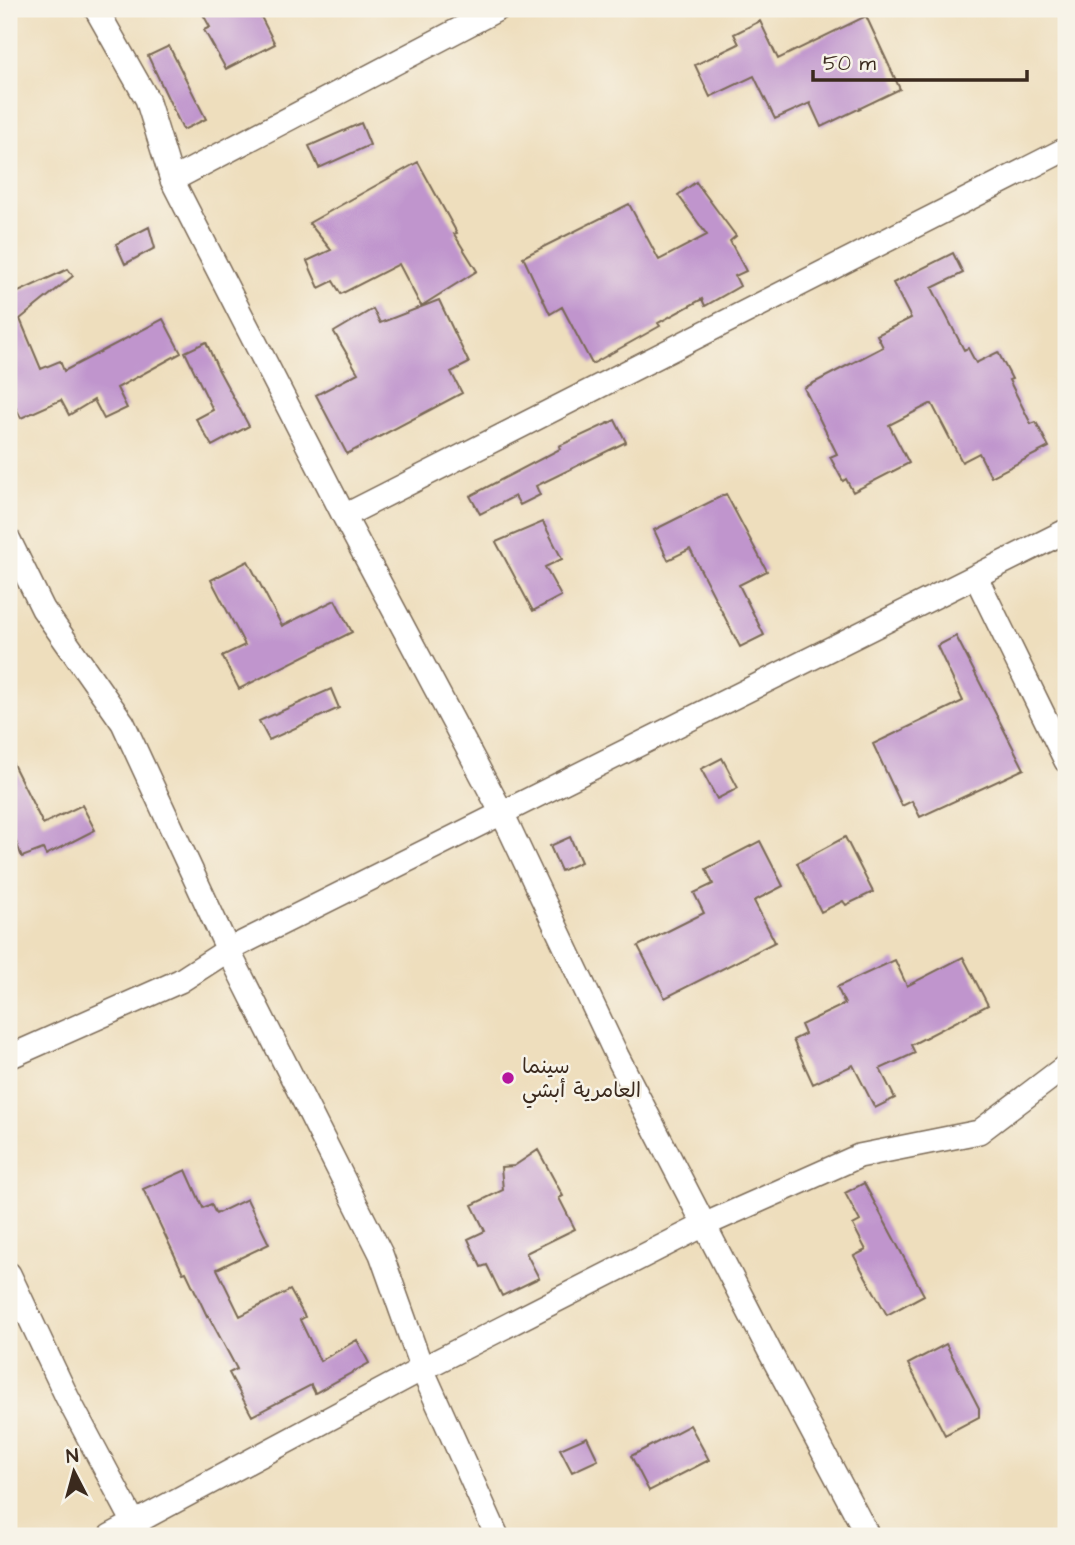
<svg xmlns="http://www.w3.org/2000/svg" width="1075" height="1545" viewBox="0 0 1075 1545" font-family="'Architects Daughter','Playpen Sans Arabic',sans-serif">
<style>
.building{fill:#c095cd}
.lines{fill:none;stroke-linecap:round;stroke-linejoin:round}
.street-casing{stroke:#7a6956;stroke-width:26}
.street{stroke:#fff;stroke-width:23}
.poi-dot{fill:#b5179e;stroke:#f7f3e8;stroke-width:2.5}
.labels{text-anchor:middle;stroke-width:5;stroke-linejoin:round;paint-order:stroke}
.poi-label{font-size:21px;fill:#3b2a1e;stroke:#f7f3e8;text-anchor:start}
</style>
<rect width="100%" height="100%" fill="#f7f3e8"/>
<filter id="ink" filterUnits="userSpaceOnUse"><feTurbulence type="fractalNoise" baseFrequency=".0143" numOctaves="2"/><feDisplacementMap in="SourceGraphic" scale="14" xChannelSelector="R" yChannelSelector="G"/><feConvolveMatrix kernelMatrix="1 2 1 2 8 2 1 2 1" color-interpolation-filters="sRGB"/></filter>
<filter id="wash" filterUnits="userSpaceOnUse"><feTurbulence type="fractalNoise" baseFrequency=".00686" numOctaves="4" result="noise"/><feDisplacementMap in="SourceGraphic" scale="28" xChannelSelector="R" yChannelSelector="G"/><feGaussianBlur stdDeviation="1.57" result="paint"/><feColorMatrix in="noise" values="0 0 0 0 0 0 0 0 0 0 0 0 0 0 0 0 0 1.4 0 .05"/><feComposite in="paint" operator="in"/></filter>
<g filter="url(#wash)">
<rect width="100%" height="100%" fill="#eedebd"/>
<g id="blocks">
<!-- building -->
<path class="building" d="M200,9H257L275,44L226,69L204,30L210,27Z
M866,16L900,89L821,127L810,103L775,119L754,76L710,97L695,65L739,44L734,34L760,21L778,59Z
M169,46L206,119L183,130L148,56Z
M361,123L370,145L319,168L309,146Z
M418,162L457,233L454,234L477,271L421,306L399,264L341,294L333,281L319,288L307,261L331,250L309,223Z
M696,182L736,236L730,241L746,271L735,276L740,286L705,306L702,299L658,323L660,326L592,364L562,307L550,314L523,257L629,204L659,260L707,235L678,195Z
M149,227L155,248L125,264L116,244Z
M953,253L963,273L932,288L964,350L968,348L976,363L998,352L1012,379L1009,380L1031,424L1036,422L1049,447L991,477L979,453L962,462L932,404H930L889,425L909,463L853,492L846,479L843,481L830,457L837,454L804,388L883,347L877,335L911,318L893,283Z
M68,269L73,276L20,319L41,369L60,361L64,371L163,319L181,353L117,388L127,408L104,419L94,400L69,415L61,400L21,418L15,406L9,409V294L10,296Z
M439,300L469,363L451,372L462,393L347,454L316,395L358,373L334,332L373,309L380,323Z
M206,342L218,369L249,426L212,446L196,419L213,410L185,352Z
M615,420L626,442L536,486L540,495L520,505L515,496L480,514L470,496L560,449L559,446Z
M726,494L767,571L739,585L764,635L740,647L690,549L668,560L654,530Z
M543,522L562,559L545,567L561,596L533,611L496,542Z
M248,561L282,626L335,600L352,632L239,689L222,656L245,645L211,580Z
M956,636L1024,769L920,817L912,801L902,806L873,744L963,701L937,646Z
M331,689L339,708L269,740L259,721Z
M9,756L43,824L82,805L95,830L46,855L43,849L22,857L14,837L9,840Z
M722,758L738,788L717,799L701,769Z
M570,837L581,862L561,871L550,846Z
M845,837L873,892L846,905L843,901L821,912L797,863Z
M760,841L783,886L754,901L775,942L665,998L638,946L704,913L694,893L713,884L706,869Z
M963,957L988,1005L911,1045L915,1053L880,1069L895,1098L875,1108L853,1065L813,1084L793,1040L805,1034L801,1025L845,1004L837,987L895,960L907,986Z
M538,1150L563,1196L559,1198L575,1229L526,1253L539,1278L502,1296L487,1265L481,1267L468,1239L485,1231L472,1205L503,1190L501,1167L514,1166Z
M186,1170L203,1208L211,1204L216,1214L247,1199L269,1244L217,1269L240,1316L290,1290L305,1317L300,1320L320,1361L357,1340L369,1363L315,1393L311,1385L252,1416L229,1373L237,1369L208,1315L207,1316L186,1272L183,1273L143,1189Z
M864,1183L924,1295L887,1315L854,1256L866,1250L853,1225L860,1221L845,1193Z
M946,1344L979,1408V1417L945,1435L908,1364Z
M690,1425L709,1460L649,1491L631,1456Z
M587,1437L598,1460L572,1472L560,1449Z"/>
</g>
</g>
<g filter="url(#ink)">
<use href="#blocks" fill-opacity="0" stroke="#7a6956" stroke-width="2"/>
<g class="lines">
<!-- street casing -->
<g class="street-casing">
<path id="street" d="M96,9L147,99L172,180L344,516L503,815L617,1056L771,1354L868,1536
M172,180L498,9
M344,516L1066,149
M9,540L43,609L123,723L228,950L1066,531
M976,577L1066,761
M9,1057L180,981L228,950L381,1254L422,1369L497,1536
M9,1274L67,1397L141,1536
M110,1536L422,1369L704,1225L859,1156L979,1132L1066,1066"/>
</g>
<!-- street -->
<use href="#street" class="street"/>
</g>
</g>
<!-- markers -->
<circle class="poi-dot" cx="508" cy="1078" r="7"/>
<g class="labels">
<!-- poi labels -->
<g class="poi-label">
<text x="522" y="1073">سينما<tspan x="522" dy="24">العامرية أبشي</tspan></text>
</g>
</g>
<!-- margin -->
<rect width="1075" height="1545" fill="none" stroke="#f7f3e8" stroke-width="35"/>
<!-- north arrow -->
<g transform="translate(74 1472) rotate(354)" stroke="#f7f3e8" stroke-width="5" paint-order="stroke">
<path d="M0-5L12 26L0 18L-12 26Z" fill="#3b2a1e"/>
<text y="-10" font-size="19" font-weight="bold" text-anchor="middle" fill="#3b2a1e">N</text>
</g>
<!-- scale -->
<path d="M813 70v10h214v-10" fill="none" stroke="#3b2a1e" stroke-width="3.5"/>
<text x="823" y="70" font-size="21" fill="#3b2a1e" stroke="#f7f3e8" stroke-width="5" paint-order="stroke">50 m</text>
</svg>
